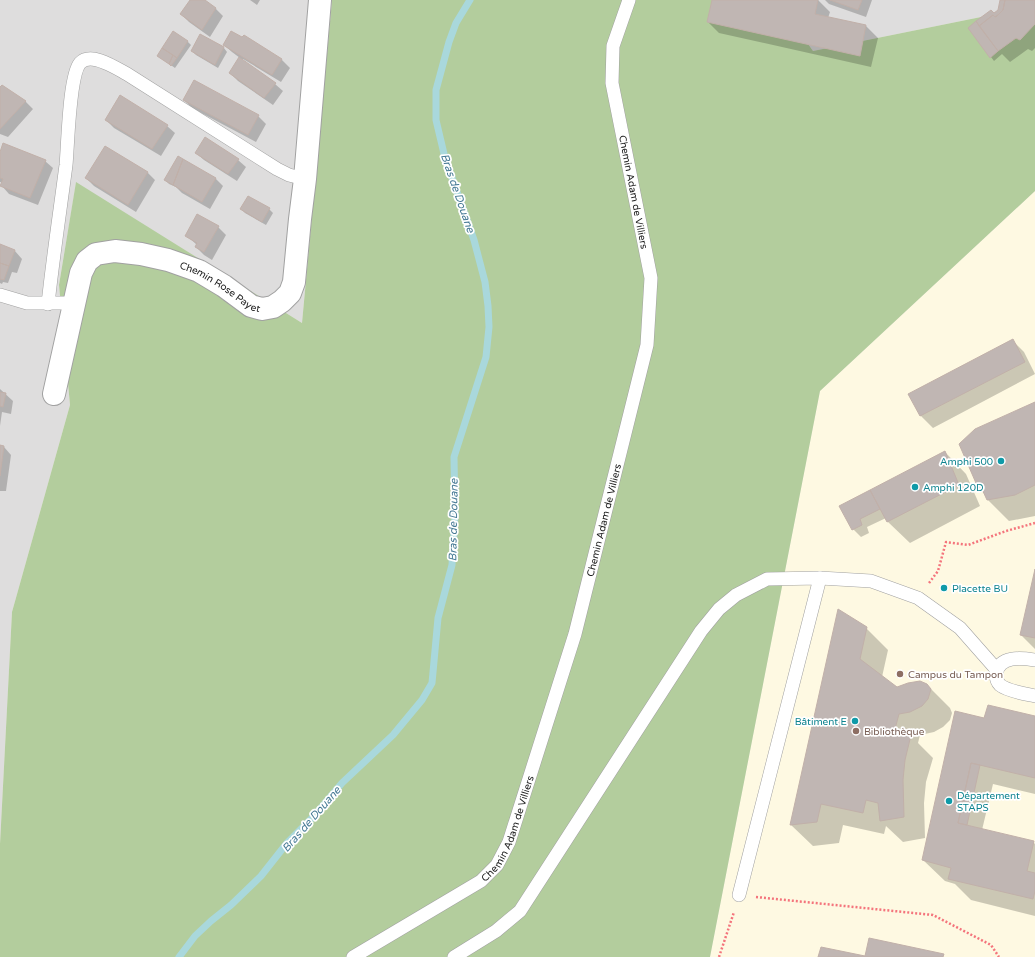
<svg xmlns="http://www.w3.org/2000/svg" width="1035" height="957" viewBox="0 0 1035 957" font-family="'Varela Round',sans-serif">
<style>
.residential{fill:#dedddd}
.education{fill:#fef9e2}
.forest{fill:#b3cd9d}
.shadow{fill:#0003}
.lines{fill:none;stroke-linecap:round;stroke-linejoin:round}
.stream{stroke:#a9d8dc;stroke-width:7}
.building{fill:#c0b6b3;stroke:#c1b0a9}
.service-casing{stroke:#a1a1a1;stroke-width:14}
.minor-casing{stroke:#a1a1a1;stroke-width:24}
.path{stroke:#f4747c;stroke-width:2.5;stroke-dasharray:2 2;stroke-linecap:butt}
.service{stroke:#fff;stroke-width:13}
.minor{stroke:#fff;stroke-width:22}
.culture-dot{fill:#0f9aa8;stroke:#fff;stroke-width:1.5}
.education-dot{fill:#8d6e63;stroke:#fff;stroke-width:1.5}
.labels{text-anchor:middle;stroke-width:3.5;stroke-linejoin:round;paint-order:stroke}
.street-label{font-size:10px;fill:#202020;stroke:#fff}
.culture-label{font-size:10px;fill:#0d838f;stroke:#fff;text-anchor:start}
.education-label{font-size:10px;fill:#785e54;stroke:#fff;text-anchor:start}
.water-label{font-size:11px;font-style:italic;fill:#467a95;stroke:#fff}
</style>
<rect width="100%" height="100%" fill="#f0ebe7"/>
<!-- residential -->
<path class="residential" d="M0,0H332L302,323L76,183L59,285L70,405L12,612L0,844Z
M777,0H1035V6L813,51Z"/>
<!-- education -->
<path class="education" d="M1035,191V957H710L820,391Z"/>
<!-- forest -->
<path class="forest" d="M332,0H777L813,51L1035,6V191L820,391L710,957H0V844L12,612L70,405L59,285L76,182L302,323Z"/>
<!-- shadow -->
<path class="shadow" d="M191,0H203L216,9L223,16L210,37L189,22L181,14Z
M250,0H260L257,5Z
M713,0H818L830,12L828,18L866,26L878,38L871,67L719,33L708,22Z
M825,0H872L866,17L829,4Z
M1001,0H1035V48L1032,51L1028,49L1010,62L1002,54L994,61L969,28L999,11Z
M201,36L224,48L227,52L218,68L196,55L192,51Z
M244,36L282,60L290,68L281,82L243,59L242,61L275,84L283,91L273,105L238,81L230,73L240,58L232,52L224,45L242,39Z
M187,41L191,45L175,68L158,56Z
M2,87L26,102L33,109L8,137L0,134V89Z
M184,100L258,116L266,124L256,142L192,108Z
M106,120L167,126L175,133L161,156L114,128Z
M196,153L238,160L246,167L237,181L204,160Z
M0,154L45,161L53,168L38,205L9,194L2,186L3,183L0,182Z
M148,173L155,180L136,212L94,186L86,178Z
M215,178L223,186L210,209L182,193L176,187L169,184L165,180Z
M249,197L269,209L273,213L266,225L245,213L241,209Z
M218,227L226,235L212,260L204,255L196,247L197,245L186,235Z
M0,245L15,251L22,259L17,273L12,272L8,283L3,282L2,284L0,283Z
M1012,340L1024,352L1035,374L933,428L921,416L910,394Z
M0,389L13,401L11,414L2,412L0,426Z
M1035,403V516L1009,521L987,499L986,496L980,489Z
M0,446L4,447L11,455L6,491H0Z
M945,452L966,474L980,506L910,543L888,522L886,518L867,527L869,533L861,537L853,529L841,506Z
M1035,574V649L1021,635Z
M866,628L888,650L882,677L897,689L928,686L950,708L952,713L950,720L943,727L934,732L920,735L918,743L933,758L926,782L924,803L925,838L903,842L886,826L884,834L843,825L839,843L813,846L791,825Z
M1035,717V794L993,784L982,830L1033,842L1035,844V916L971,900L955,884L945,881L923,860L985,719Z"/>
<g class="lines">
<!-- stream -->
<path class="stream" d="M179,957L195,936L211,921L231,905L261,876L287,843L314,816L342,783L393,735L422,700L432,683L438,618L452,565L455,515L454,457L486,357L489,327L488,306L485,282L474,240L445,158L436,120V90L449,42L456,23L470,0"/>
</g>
<!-- building -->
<path class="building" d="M190,0H205L216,8L202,30L180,14Z
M712,0H818L815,14L866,25L860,56L707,22Z
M830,0H862L858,10Z
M1000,0H1005L1003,10L998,15L995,17L993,15L979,26L976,21L991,10L994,13L998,10Z
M1005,0H1035V24L1020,40L1016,38L998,51L979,26L993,15L995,17L998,15L1003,10Z
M976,21L998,51L990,58L968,28Z
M173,31L188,41L177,58L162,48Z
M231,31L242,37L244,35L282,59L272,75L223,45Z
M200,34L224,47L215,65L191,51Z
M162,48L173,55L169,64L157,56Z
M173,55L177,58L171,66L169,64Z
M239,57L276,83L264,98L229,73Z
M194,80L259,115L248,135L183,100Z
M2,85L26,101L0,129V87Z
M120,95L168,125L152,149L105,120Z
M205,137L239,159L228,174L195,153Z
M3,143L46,160L30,198L0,186L3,179L0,178V152Z
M105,146L148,172L128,205L85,178Z
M178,156L183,159L173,185L164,180Z
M183,159L216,178L202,202L173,185Z
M248,196L270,208L262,222L240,209Z
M197,214L219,226L204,252L195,247L197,243L185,236Z
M0,244L15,250L9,266L0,263Z
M0,263L9,266L4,280L0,279Z
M1013,339L1025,362L920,416L908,394Z
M0,392L6,393L3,407L0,406Z
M1035,402V485L1015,495L987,500L982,489L979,490L959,444L975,429Z
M0,445L4,446L0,476Z
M945,451L959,485L887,522L870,490Z
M870,490L880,509L860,519L862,525L852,530L839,506Z
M1035,569V638L1020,635Z
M838,609L867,627L860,659L897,687L908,683L920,681L927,684L931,689L928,699L922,706L910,712L899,714L895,729L911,735L905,760L903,780L904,817L880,821L878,803L866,800L863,813L821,804L817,822L790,825Z
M988,705L1035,716V778L971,763L958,823L1034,841L1027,871L1035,873V891L1033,899L948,879L951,868L922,860L955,711L984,718Z
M971,763L980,765L967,825L958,823Z
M869,938L944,954L943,957H818L821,947L865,956Z"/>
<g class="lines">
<!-- service casing -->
<g class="service-casing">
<g id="service">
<path d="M0,295L27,303H75"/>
<path d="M48,304C53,257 60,211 66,165C68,145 69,76 80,63C91,51 116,68 127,74L277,169L289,175L305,179"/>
<path d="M1035,660C1022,658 999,655 996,674C996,678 997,682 1000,685C1007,691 1026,694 1035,696"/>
<path d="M739,895L820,578"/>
<path id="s1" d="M353,957L481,881L497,865L509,842L575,634L647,345L651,278L612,83L613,46L629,0"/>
<path d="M454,957L496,931L520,911L701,631L719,609L736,595L767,579L820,578L871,581L918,598L960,628L997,670"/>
</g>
</g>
<!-- minor casing -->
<g class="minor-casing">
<g id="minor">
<path id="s2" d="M54,394L81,273L87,261L96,254L115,251L141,254L168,260L199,271L224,286L251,306L262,309L273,307L282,301L290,293L294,282L300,219L305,179L320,0"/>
</g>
</g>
<!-- path -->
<path class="path" d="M929,583L938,571L946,542L968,545L1006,531L1035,523
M756,897L933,915L991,945L999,957
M719,957L734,912"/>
<!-- service -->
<use href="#service" class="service"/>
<!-- minor -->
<use href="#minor" class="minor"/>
</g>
<!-- markers -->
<g class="culture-dot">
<circle cx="1001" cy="461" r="4"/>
<circle cx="915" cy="487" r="4"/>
<circle cx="944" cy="588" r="4"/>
<circle cx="855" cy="721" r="4"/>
<circle cx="949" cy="801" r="4"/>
</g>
<g class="education-dot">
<circle cx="900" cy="674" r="4"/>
<circle cx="856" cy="731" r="4"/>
</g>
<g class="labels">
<!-- street labels -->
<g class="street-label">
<text transform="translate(634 192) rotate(79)" y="4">Chemin Adam de Villiers</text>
<text dy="4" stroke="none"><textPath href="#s2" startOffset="281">Chemin Rose Payet</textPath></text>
<text dy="4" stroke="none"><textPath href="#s1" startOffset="533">Chemin Adam de Villiers</textPath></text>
<text dy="4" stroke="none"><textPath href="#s1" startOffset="209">Chemin Adam de Villiers</textPath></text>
</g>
<!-- culture labels -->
<g class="culture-label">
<text x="993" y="465" text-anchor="end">Amphi 500</text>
<text x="923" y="491">Amphi 120D</text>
<text x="952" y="592">Placette BU</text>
<text x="847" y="725" text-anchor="end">Bâtiment E</text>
<text x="957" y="799">Département<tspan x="957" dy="12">STAPS</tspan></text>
</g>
<!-- education labels -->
<g class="education-label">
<text x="908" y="678">Campus du Tampon</text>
<text x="864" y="735">Bibliothèque</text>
</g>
<!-- water labels -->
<g class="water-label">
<text transform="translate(458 193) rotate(71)" y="4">Bras de Douane</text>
<text transform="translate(453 520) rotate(-89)" y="4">Bras de Douane</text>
<text transform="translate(311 819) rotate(-49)" y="4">Bras de Douane</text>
</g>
</g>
</svg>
